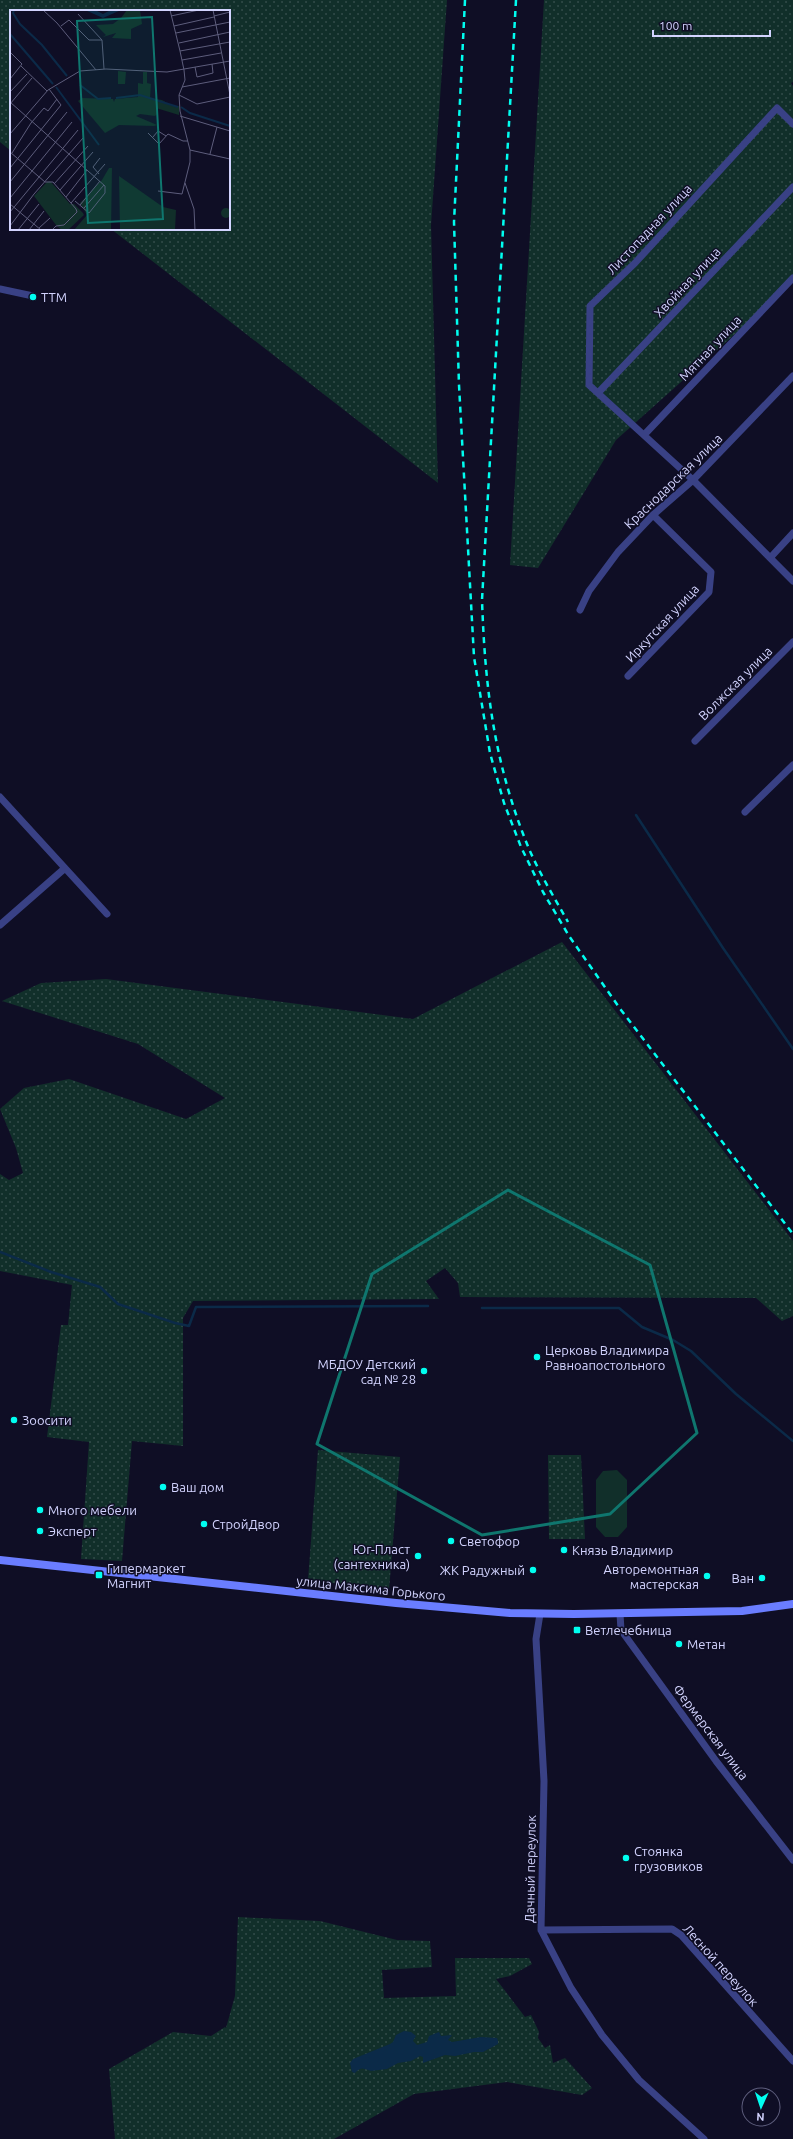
<svg xmlns="http://www.w3.org/2000/svg" width="793" height="2139" viewBox="0 0 793 2139" font-family="Ubuntu,sans-serif">
<style>
.grass{fill:url(#grass-dots)}
.garden{fill:#112f2a}
.water{fill:#0b2a48}
.lines{fill:none;stroke-linecap:round;stroke-linejoin:round}
.stream{stroke:#0b2a48;stroke-width:2.5}
.minor{stroke:#394185;stroke-width:7}
.secondary{stroke:#6a7dff;stroke-width:8}
.rail{stroke:#00fef0;stroke-width:2.5;stroke-dasharray:6 5;stroke-linecap:butt}
.marked{fill:none;stroke:#0f766e;stroke-width:3;stroke-linejoin:round}
.poi-dot{fill:#00fef0;stroke:#0f0e25;stroke-width:1.5}
.labels{text-anchor:middle;dominant-baseline:central;stroke-width:3;stroke-linejoin:round;paint-order:stroke}
.street-label{font-size:13px;fill:#d3d4ff;stroke:#0f0e25}
.poi-label{font-size:13px;fill:#d3d4ff;stroke:#0f0e25;text-anchor:start}
.inset-river{fill:none;stroke:#0b2a48;stroke-width:2}
.inset-road{fill:none;stroke:#5d5d7c;stroke-width:1}
.view{fill:#0f766e;fill-opacity:0.15;stroke:#0f766e;stroke-width:2}
.inset-edge{fill:none;stroke:#d3d4ff;stroke-width:2}
</style>
<defs>
<pattern id="grass-dots" width="8" height="8" patternUnits="userSpaceOnUse"><rect width="8" height="8" fill="#112f2a"/><path d="M2 2h.1M6 6h.1" fill="none" stroke="#334c4a" stroke-width="1.8" stroke-linecap="round"/></pattern>
</defs>
<rect width="100%" height="100%" fill="#0f0e25"/>
<!-- grass -->
<path class="grass" d="M 0,0 L 447,0 L 431,225 L 438,483 L 111,229 L 229,229 L 229,11 L 11,11 L 11,151 L 0,142 Z
M 544,0 L 793,0 L 793,82 L 791,83 L 793,86 L 793,282 L 616,440 L 538,568 L 510,565 Z
M 562,942 L 793,1241 L 793,1316 L 782,1321 L 756,1298 L 460,1297 L 458,1283 L 445,1268 L 426,1281 L 439,1299 L 193,1301 L 183,1318 L 183,1446 L 132,1441 L 122,1561 L 81,1559 L 89,1442 L 47,1437 L 61,1325 L 68,1325 L 72,1285 L 0,1271 L 0,1174 L 9,1180 L 23,1173 L 16,1148 L 0,1109 L 24,1088 L 69,1079 L 186,1119 L 225,1098 L 138,1044 L 2,1001 L 41,983 L 106,979 L 413,1019 Z
M 318,1450 L 400,1457 L 389,1590 L 308,1580 Z
M 548,1455 L 581,1455 L 585,1539 L 549,1539 Z
M 238,1917 L 320,1921 L 397,1940 L 430,1941 L 432,1967 L 382,1970 L 384,1998 L 456,1996 L 455,1958 L 529,1958 L 532,1964 L 510,1976 L 496,1979 L 525,2017 L 531,2015 L 539,2032 L 538,2038 L 545,2048 L 550,2045 L 553,2063 L 565,2058 L 592,2088 L 582,2095 L 507,2082 L 414,2094 L 334,2139 L 115,2139 L 109,2069 L 173,2032 L 211,2036 L 225,2027 L 226,2028 L 235,1996 Z"/>
<!-- garden -->
<path class="garden" d="M 617,1470 L 627,1480 L 627,1527 L 618,1537 L 605,1537 L 596,1527 L 596,1480 L 603,1471 Z"/>
<!-- water -->
<path class="water" d="M 404,2031 L 411,2032 L 416,2036 L 413,2041 L 417,2045 L 427,2042 L 429,2036 L 439,2032 L 441,2036 L 452,2035 L 448,2040 L 452,2042 L 481,2037 L 497,2038 L 498,2041 L 498,2044 L 483,2052 L 474,2052 L 455,2056 L 445,2055 L 423,2063 L 423,2057 L 420,2056 L 411,2061 L 398,2063 L 387,2069 L 371,2071 C 363,2069 362,2066 355,2073 L 352,2072 L 350,2063 L 353,2059 L 390,2044 L 393,2042 L 396,2035 Z"/>
<g class="lines">
<!-- stream -->
<path class="stream" d="M 636,815 L 723,948 L 793,1049
M 0,1252 L 51,1272 L 100,1287 L 118,1304 L 175,1323 L 189,1326 L 196,1307 L 428,1306
M 482,1308 L 619,1308 L 642,1327 L 673,1340 L 691,1351 L 736,1394 L 793,1441"/>
<!-- minor -->
<path class="minor" d="M 793,124 L 777,108 L 635,263 L 590,306 L 589,385 L 693,480 L 793,581
M 0,289 L 33,296
M 598,393 L 793,187
M 644,435 L 793,278
M 770,558 L 793,533
M 580,610 L 589,591 L 618,552 L 653,515 L 693,480 L 793,376
M 628,676 L 709,592 L 711,572 L 653,515
M 695,741 L 793,642
M 0,797 L 107,914
M 745,812 L 793,765
M 0,925 L 64,869
M 540,1614 L 536,1639 L 544,1781 L 541,1930 L 571,1988 L 602,2035 L 639,2080 L 704,2139
M 620,1614 L 621,1630 L 716,1761 L 793,1860
M 541,1930 L 672,1929 L 681,1935 L 793,2061"/>
<!-- secondary -->
<path class="secondary" d="M 0,1560 L 396,1603 L 510,1613 L 574,1614 L 742,1611 L 793,1604"/>
<!-- rail -->
<path class="rail" d="M 465,0 L 454,222 L 459,385 L 474,657 L 490,753 L 504,803 L 521,847 L 543,892 L 569,936 L 621,1010 L 793,1234
M 516,0 L 482,600 C 485,688 494,762 527,844 C 538,871 554,897 568,922"/>
</g>
<!-- marked area -->
<path class="marked" d="M 508,1190 L 650,1265 L 697,1433 L 610,1514 L 482,1535 L 317,1444 L 372,1274 Z"/>
<!-- markers -->
<g class="poi-dot">
<circle cx="33" cy="297" r="4"/>
<circle cx="537" cy="1357" r="4"/>
<circle cx="424" cy="1371" r="4"/>
<circle cx="14" cy="1420" r="4"/>
<circle cx="163" cy="1487" r="4"/>
<circle cx="40" cy="1510" r="4"/>
<circle cx="204" cy="1524" r="4"/>
<circle cx="40" cy="1531" r="4"/>
<circle cx="451" cy="1541" r="4"/>
<circle cx="564" cy="1550" r="4"/>
<circle cx="418" cy="1556" r="4"/>
<circle cx="533" cy="1570" r="4"/>
<rect x="95" y="1571" width="8" height="8" rx="2"/>
<circle cx="707" cy="1576" r="4"/>
<circle cx="762" cy="1578" r="4"/>
<rect x="573" y="1626" width="8" height="8" rx="2"/>
<circle cx="679" cy="1644" r="4"/>
<circle cx="626" cy="1858" r="4"/>
</g>
<g class="labels">
<!-- street labels -->
<g class="street-label">
<text transform="translate(649 229) rotate(-47)">Листопадная улица</text>
<text transform="translate(687 282) rotate(-47)">Хвойная улица</text>
<text transform="translate(710 348) rotate(-47)">Мятная улица</text>
<text transform="translate(673 481) rotate(-44)">Краснодарская улица</text>
<text transform="translate(662 623) rotate(-47)">Иркутская улица</text>
<text transform="translate(735 683) rotate(-45)">Волжская улица</text>
<text transform="translate(371 1588) rotate(6)">улица Максима Горького</text>
<text transform="translate(711 1732) rotate(53)">Фермерская улица</text>
<text transform="translate(530 1869) rotate(-89)">Дачный переулок</text>
<text transform="translate(721 1965) rotate(48)">Лесной переулок</text>
</g>
<!-- poi labels -->
<g class="poi-label">
<text x="41" y="297">ТТМ</text>
<text x="545" y="1350">Церковь Владимира<tspan x="545" dy="15">Равноапостольного</tspan></text>
<text x="416" y="1364" text-anchor="end">МБДОУ Детский<tspan x="416" dy="15">сад № 28</tspan></text>
<text x="22" y="1420">Зоосити</text>
<text x="171" y="1487">Ваш дом</text>
<text x="48" y="1510">Много мебели</text>
<text x="212" y="1524">СтройДвор</text>
<text x="48" y="1531">Эксперт</text>
<text x="459" y="1541">Светофор</text>
<text x="410" y="1549" text-anchor="end">Юг-Пласт<tspan x="410" dy="15">(сантехника)</tspan></text>
<text x="572" y="1550">Князь Владимир</text>
<text x="107" y="1568">Гипермаркет<tspan x="107" dy="15">Магнит</tspan></text>
<text x="699" y="1569" text-anchor="end">Авторемонтная<tspan x="699" dy="15">мастерская</tspan></text>
<text x="525" y="1570" text-anchor="end">ЖК Радужный</text>
<text x="754" y="1578" text-anchor="end">Ван</text>
<text x="585" y="1630">Ветлечебница</text>
<text x="687" y="1644">Метан</text>
<text x="634" y="1851">Стоянка<tspan x="634" dy="15">грузовиков</tspan></text>
</g>
</g>
<!-- overview -->
<g transform="translate(10 10)">
<rect width="220" height="220" fill="#0f0e25"/>
<path d="M 117,0 L 130,0 L 132,14 L 121,19 L 121,29 L 102,28 L 106,23 L 93,27 L 96,25 L 86,15 L 103,14 L 111,8 ZM 108,61 L 116,62 L 115,74 L 108,74 ZM 133,62 L 137,62 L 137,73 L 141,74 L 140,88 L 152,90 L 162,96 L 169,96 L 169,105 L 146,98 L 147,104 L 145,106 L 130,104 L 126,106 L 147,115 L 144,116 L 109,115 L 95,123 L 68,91 L 72,88 L 103,89 L 104,92 L 105,89 L 128,87 L 128,73 L 133,74 ZM 99,158 L 102,158 L 101,220 L 64,220 L 77,205 L 70,193 L 92,170 ZM 109,166 L 153,197 L 166,200 L 165,220 L 110,220 ZM211 203a5 5 0 1 1 10 0a5 5 0 1 1-10 0Z" fill="#112f2a"/>
<path d="M 40,171 L 60,194 L 64,194 L 73,203 L 74,205 L 58,220 L 52,220 L 46,215 L 24,186 L 37,172 Z" fill="#112f2a"/>
<path d="M 75,0 L 85,0 L 93,4 L 101,0 L 111,0 L 93,8 Z" fill="#0b2a48"/>
<path class="inset-river" d="M 4,0 L 3,3 L 10,14 L 32,35 L 57,66M 0,24 L 43,74M 70,75 L 88,89 L 101,88M 46,77 L 89,135M 106,88 L 130,85 L 168,97M 171,97 L 180,103 L 220,116"/>
<path class="inset-road" d="M 33,0 L 47,13 L 86,60M 160,0 L 170,41M 203,0 L 220,85M 68,4 L 92,30 L 94,59M 161,6 L 189,0M 204,6 L 220,2M 51,16 L 59,10 L 79,30 L 92,30M 164,16 L 204,7M 166,23 L 220,12M 169,33 L 220,22M 0,42 L 12,54 L 0,69M 172,50 L 211,43M 11,56 L 37,81M 185,57 L 187,67 L 203,63 L 202,54M 174,60 L 170,41 L 220,32M 172,77 L 220,68M 0,82 L 17,64M 169,85 L 187,94 L 220,87M 0,92 L 95,176 L 95,183 L 79,203 L 65,191M 0,94 L 22,68M 170,106 L 220,121M 138,123 L 149,134 L 158,124 L 173,131 L 178,131M 0,124 L 38,80 L 70,61 L 96,59 L 157,62 L 220,51M 143,127 L 148,121 L 156,126M 180,140 L 220,149M 0,142 L 35,172 L 43,172 L 66,199 L 67,202 L 54,215 L 46,216 L 42,220M 2,143 L 21,113 L 34,98 L 38,101 L 47,89M 200,144 L 207,117M 0,158 L 51,95 L 39,79M 89,164 L 83,157 L 90,148M 0,172 L 57,102M 175,173 L 184,199 L 185,220M 44,174 L 78,136M 50,180 L 83,142M 148,181 L 172,184 L 180,152 L 180,140 L 170,101 L 169,85 L 175,70 L 174,60M 56,187 L 77,160M 0,188 L 62,112M 61,193 L 95,154M 0,194 L 31,220M 70,195 L 90,171M 74,198 L 94,175M 0,202 L 68,120M 0,216 L 24,184 L 73,128M 29,218 L 40,208M 8,220 L 29,194M 19,220 L 34,201"/>
<path class="view" d="M 142,7 L 153,209 L 78,213 L 67,11 Z"/>
<rect width="220" height="220" class="inset-edge"/>
</g>
<!-- north arrow -->
<g transform="translate(761 2107) rotate(183)"><circle r="19" fill="#0f0e25" stroke="#5d5d7c"/>
<path d="M0-3L7 15L0 10L-7 15Z" fill="#00fef0"/>
<text y="-6" font-size="11" font-weight="bold" text-anchor="middle" fill="#d3d4ff">N</text>
</g>
<!-- scale -->
<path d="M653 30v6h117v-6" fill="none" stroke="#d3d4ff" stroke-width="2"/>
<text x="659" y="30" font-size="12" fill="#d3d4ff" stroke="#0f0e25" stroke-width="3" paint-order="stroke">100 m</text>
</svg>
